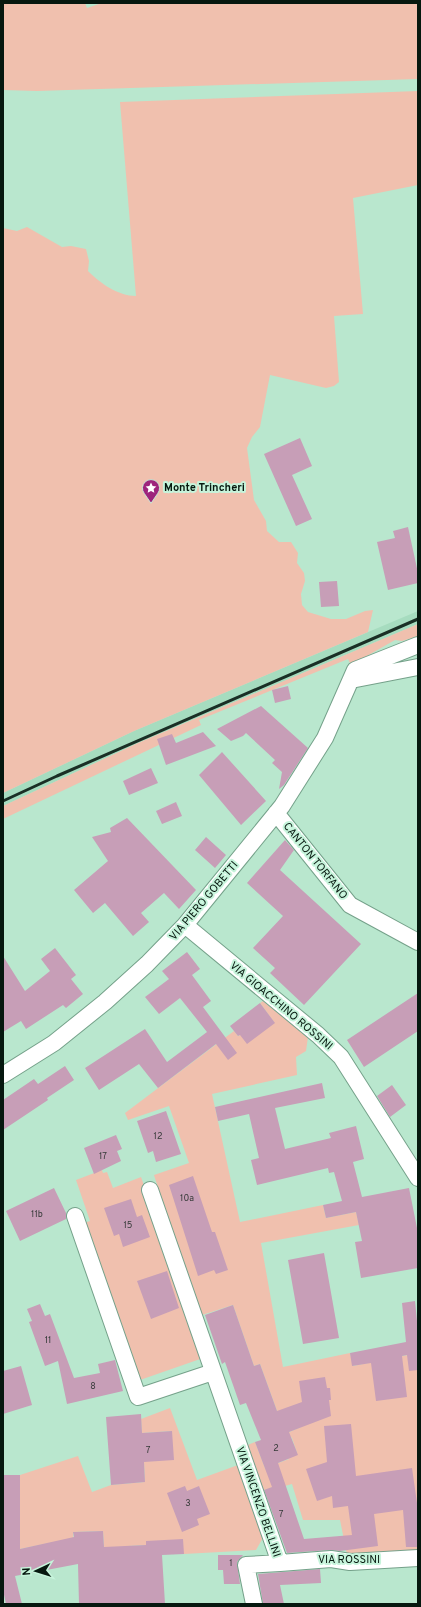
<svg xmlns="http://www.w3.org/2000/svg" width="421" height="1607" viewBox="0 0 421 1607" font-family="Overpass,sans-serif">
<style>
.built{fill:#a6dcbf}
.green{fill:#f0c0ae}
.building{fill:#c79eb7}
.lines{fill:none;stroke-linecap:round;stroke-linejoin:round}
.minor-casing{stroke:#75a18a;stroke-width:18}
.minor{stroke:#fff;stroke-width:16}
.rail{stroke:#1a2f25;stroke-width:3}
.labels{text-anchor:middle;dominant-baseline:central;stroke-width:4;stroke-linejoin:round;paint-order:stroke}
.number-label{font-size:9px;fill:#363a39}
.poi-label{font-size:11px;font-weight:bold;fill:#06180f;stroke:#c6f4db;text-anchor:start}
.street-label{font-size:11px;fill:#06180f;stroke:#c6f4db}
</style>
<rect width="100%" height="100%" fill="#b9e7ce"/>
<!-- built -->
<path class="built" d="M 418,611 L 418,624 L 138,743 L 3,806 L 3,793 L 134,731 Z"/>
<!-- green -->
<path class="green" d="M 3,3 L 85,3 L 87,8 L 102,3 L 418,3 L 418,79 L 37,91 L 3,90 Z
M 418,91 L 418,185 L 353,198 L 363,314 L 334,316 L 339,382 L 334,386 L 326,388 L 270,375 L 260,427 L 252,437 L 247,448 L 254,500 L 266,521 L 267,531 L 279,542 L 291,542 L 298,553 L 297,563 L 304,573 L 305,581 L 301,594 L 302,605 L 308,612 L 331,619 L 346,619 L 365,611 L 373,610 L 368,632 L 134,731 L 3,793 L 3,228 L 17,231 L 27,227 L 62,247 L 71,246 L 86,249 L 89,261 L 88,271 C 100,283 118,296 136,296 L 120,102 Z
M 418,624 L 418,636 L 402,641 L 395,640 L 351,665 L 348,659 L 199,720 L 201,725 L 3,819 L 3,806 L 138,743 Z
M 263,1001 L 308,1037 L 306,1051 L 296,1057 L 297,1075 L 212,1094 L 240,1222 L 323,1205 L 326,1218 L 356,1212 L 359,1225 L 261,1243 L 283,1367 L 350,1353 L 353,1366 L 418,1353 L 418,1554 L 348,1560 L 340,1520 L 303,1520 L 292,1484 L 285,1486 L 284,1483 L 262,1491 L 245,1446 L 255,1442 L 265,1468 L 289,1459 L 288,1457 L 297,1453 L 292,1438 L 287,1433 L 301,1427 L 277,1411 L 260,1364 L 254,1366 L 233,1305 L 199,1316 L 154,1175 L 189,1163 L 169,1106 L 128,1120 L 125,1113 L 234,1031 L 238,1036 L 274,1022 L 260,1003 Z
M 102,1170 L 103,1173 L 107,1172 L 113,1188 L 141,1177 L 206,1357 L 140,1380 L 84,1223 L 90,1221 L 76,1180 Z
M 170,1408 L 197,1480 L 238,1465 L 264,1536 L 256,1550 L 184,1554 L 146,1545 L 128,1546 L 105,1559 L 103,1531 L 73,1532 L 75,1564 L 54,1542 L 20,1549 L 20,1475 L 78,1456 L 92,1492 L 111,1485 L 145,1482 L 144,1462 L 172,1431 L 142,1433 L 141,1419 Z"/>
<!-- building -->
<path class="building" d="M 300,438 L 312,466 L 292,475 L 312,519 L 296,526 L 264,454 Z
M 408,527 L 418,573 L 418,583 L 388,590 L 377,542 L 395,538 L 393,531 Z
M 337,581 L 339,606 L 321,607 L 319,582 Z
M 288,686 L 291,699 L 275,703 L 272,690 Z
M 261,706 L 308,748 L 284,785 L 279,789 L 282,772 L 272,763 L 275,760 L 246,733 L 243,736 L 231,741 L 217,729 Z
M 203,732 L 216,746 L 166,765 L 157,739 L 172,734 L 176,743 Z
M 222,752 L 266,801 L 241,825 L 199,775 Z
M 151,768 L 158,783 L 129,795 L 123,781 Z
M 176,802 L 182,816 L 162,824 L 156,811 Z
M 127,818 L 196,890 L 179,909 L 164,893 L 141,913 L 149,922 L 133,936 L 105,903 L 93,913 L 74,890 L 108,861 L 92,837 L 111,832 L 110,828 Z
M 206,837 L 226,855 L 215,868 L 195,850 Z
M 285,840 L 294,850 L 280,870 L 361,944 L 304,1005 L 270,973 L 275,968 L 253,948 L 283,916 L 247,883 Z
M 55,948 L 76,975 L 71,979 L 83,994 L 66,1008 L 63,1005 L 26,1029 L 21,1021 L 3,1032 L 3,956 L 25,991 L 50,971 L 41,959 Z
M 187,952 L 200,969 L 192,975 L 211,1001 L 203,1007 L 237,1053 L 228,1060 L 216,1044 L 158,1088 L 139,1064 L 99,1090 L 85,1068 L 145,1029 L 167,1062 L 207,1032 L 180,998 L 159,1014 L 145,997 L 169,979 L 162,971 Z
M 418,993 L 418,1031 L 364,1067 L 347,1040 Z
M 260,1003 L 275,1023 L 247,1044 L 240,1035 L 238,1036 L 230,1026 Z
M 65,1066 L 74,1080 L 47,1098 L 48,1100 L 3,1130 L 3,1100 L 34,1079 L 38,1084 Z
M 322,1083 L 325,1098 L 275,1108 L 285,1149 L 331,1138 L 329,1133 L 356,1126 L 364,1159 L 353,1162 L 362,1197 L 409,1188 L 418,1233 L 418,1268 L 361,1278 L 355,1242 L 362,1241 L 356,1212 L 326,1218 L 323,1205 L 342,1201 L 334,1172 L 329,1173 L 328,1168 L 257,1185 L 251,1160 L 259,1158 L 249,1114 L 218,1121 L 215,1107 Z
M 392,1085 L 406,1105 L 390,1117 L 377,1096 Z
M 166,1111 L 181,1154 L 156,1162 L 153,1151 L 148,1153 L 137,1121 Z
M 116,1135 L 122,1149 L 117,1151 L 121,1161 L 94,1174 L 84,1148 Z
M 193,1176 L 212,1232 L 215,1232 L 228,1270 L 216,1274 L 214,1270 L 198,1276 L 169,1185 Z
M 54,1188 L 66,1213 L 66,1219 L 20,1241 L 6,1211 Z
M 131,1199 L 137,1217 L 142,1215 L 150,1237 L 123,1247 L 119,1234 L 114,1236 L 104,1208 Z
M 324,1253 L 339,1338 L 303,1344 L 288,1260 Z
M 167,1271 L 179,1308 L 151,1319 L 137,1281 Z
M 415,1301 L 418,1331 L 418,1370 L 409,1371 L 407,1355 L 402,1356 L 407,1397 L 376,1401 L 371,1363 L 352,1366 L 350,1353 L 406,1342 L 402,1303 Z
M 40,1304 L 45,1316 L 50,1314 L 74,1378 L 100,1373 L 98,1364 L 115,1360 L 123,1391 L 67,1404 L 58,1361 L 45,1366 L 29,1322 L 32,1321 L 27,1309 Z
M 233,1305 L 254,1366 L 260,1364 L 277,1411 L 302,1402 L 299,1381 L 325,1377 L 327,1388 L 330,1388 L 331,1400 L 329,1400 L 331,1416 L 289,1432 L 298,1455 L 278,1463 L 304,1539 L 352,1535 L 348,1506 L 333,1508 L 332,1496 L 317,1501 L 306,1469 L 327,1462 L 324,1426 L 351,1424 L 356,1476 L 412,1468 L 418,1510 L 418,1547 L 406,1547 L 403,1510 L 374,1514 L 378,1546 L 340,1551 L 330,1550 L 287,1553 L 264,1490 L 272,1487 L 255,1442 L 261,1440 L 246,1403 L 240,1405 L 225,1362 L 222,1364 L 205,1315 Z
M 21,1366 L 32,1405 L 3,1414 L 3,1371 Z
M 141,1414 L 142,1433 L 172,1431 L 174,1460 L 144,1462 L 145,1482 L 111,1485 L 106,1417 Z
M 3,1475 L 20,1475 L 20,1549 L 74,1537 L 73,1532 L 103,1531 L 104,1547 L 146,1545 L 146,1541 L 183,1539 L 184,1554 L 162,1555 L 165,1604 L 79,1604 L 78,1564 L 15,1576 L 22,1604 L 6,1604 L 3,1590 Z
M 185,1486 L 187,1491 L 199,1486 L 210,1514 L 197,1519 L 199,1525 L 182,1532 L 167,1493 Z
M 218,1555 L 243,1555 L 237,1562 L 240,1584 L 224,1584 L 223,1570 L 218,1570 Z
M 320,1569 L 321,1583 L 280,1585 L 284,1604 L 263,1604 L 258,1574 Z"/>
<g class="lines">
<!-- minor casing -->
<g class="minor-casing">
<path id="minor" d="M 351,680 L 418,667
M 276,813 L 350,905 L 418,942
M 185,925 L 318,1035 L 341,1057 L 418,1178
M 3,1075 L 54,1043 L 105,1002 L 147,964 L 185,925 L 282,806 L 325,738 L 355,670 L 418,645
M 150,1190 L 280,1563 L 246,1565 L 254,1604
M 75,1216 L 138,1397 L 213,1372
M 280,1563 L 331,1559 L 350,1562 L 418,1558"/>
</g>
<!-- minor -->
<use href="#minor" class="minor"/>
<!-- rail -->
<path class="rail" d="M 3,801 L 57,776 L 418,619"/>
</g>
<!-- icons -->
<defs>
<g id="sight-pin" transform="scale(0.9)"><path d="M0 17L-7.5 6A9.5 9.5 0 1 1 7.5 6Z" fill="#9d247c" stroke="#c6f4db"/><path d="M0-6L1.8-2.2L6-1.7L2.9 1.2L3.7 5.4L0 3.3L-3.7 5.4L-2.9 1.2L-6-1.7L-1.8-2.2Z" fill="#fff"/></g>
</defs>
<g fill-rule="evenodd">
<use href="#sight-pin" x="151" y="488"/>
</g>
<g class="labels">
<!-- number labels -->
<g class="number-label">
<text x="158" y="1136">12</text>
<text x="103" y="1156">17</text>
<text x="187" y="1198">10a</text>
<text x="37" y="1214">11b</text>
<text x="128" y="1225">15</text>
<text x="48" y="1340">11</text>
<text x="93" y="1386">8</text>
<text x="276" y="1448">2</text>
<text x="148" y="1450">7</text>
<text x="188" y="1503">3</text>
<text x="281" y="1514">7</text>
<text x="231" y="1563">1</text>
</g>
<!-- poi labels -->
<g class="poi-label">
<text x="164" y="488">Monte Trincheri</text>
</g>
<!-- street labels -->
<g class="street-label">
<text transform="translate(315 861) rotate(51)">CANTON TORFANO</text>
<text transform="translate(204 901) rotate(-50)">VIA PIERO GOBETTI</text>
<text transform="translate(281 1006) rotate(40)">VIA GIOACCHINO ROSSINI</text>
<text transform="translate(258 1502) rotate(71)">VIA VINCENZO BELLINI</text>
<text x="349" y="1560">VIA ROSSINI</text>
</g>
</g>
<!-- border -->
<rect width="421" height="1607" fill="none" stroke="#06180f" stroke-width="8"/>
<!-- north arrow -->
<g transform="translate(36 1571) rotate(266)" stroke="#c6f4db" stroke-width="3" paint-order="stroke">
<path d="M0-3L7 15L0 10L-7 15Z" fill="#06180f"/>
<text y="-6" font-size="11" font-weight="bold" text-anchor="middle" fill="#06180f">N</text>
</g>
</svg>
